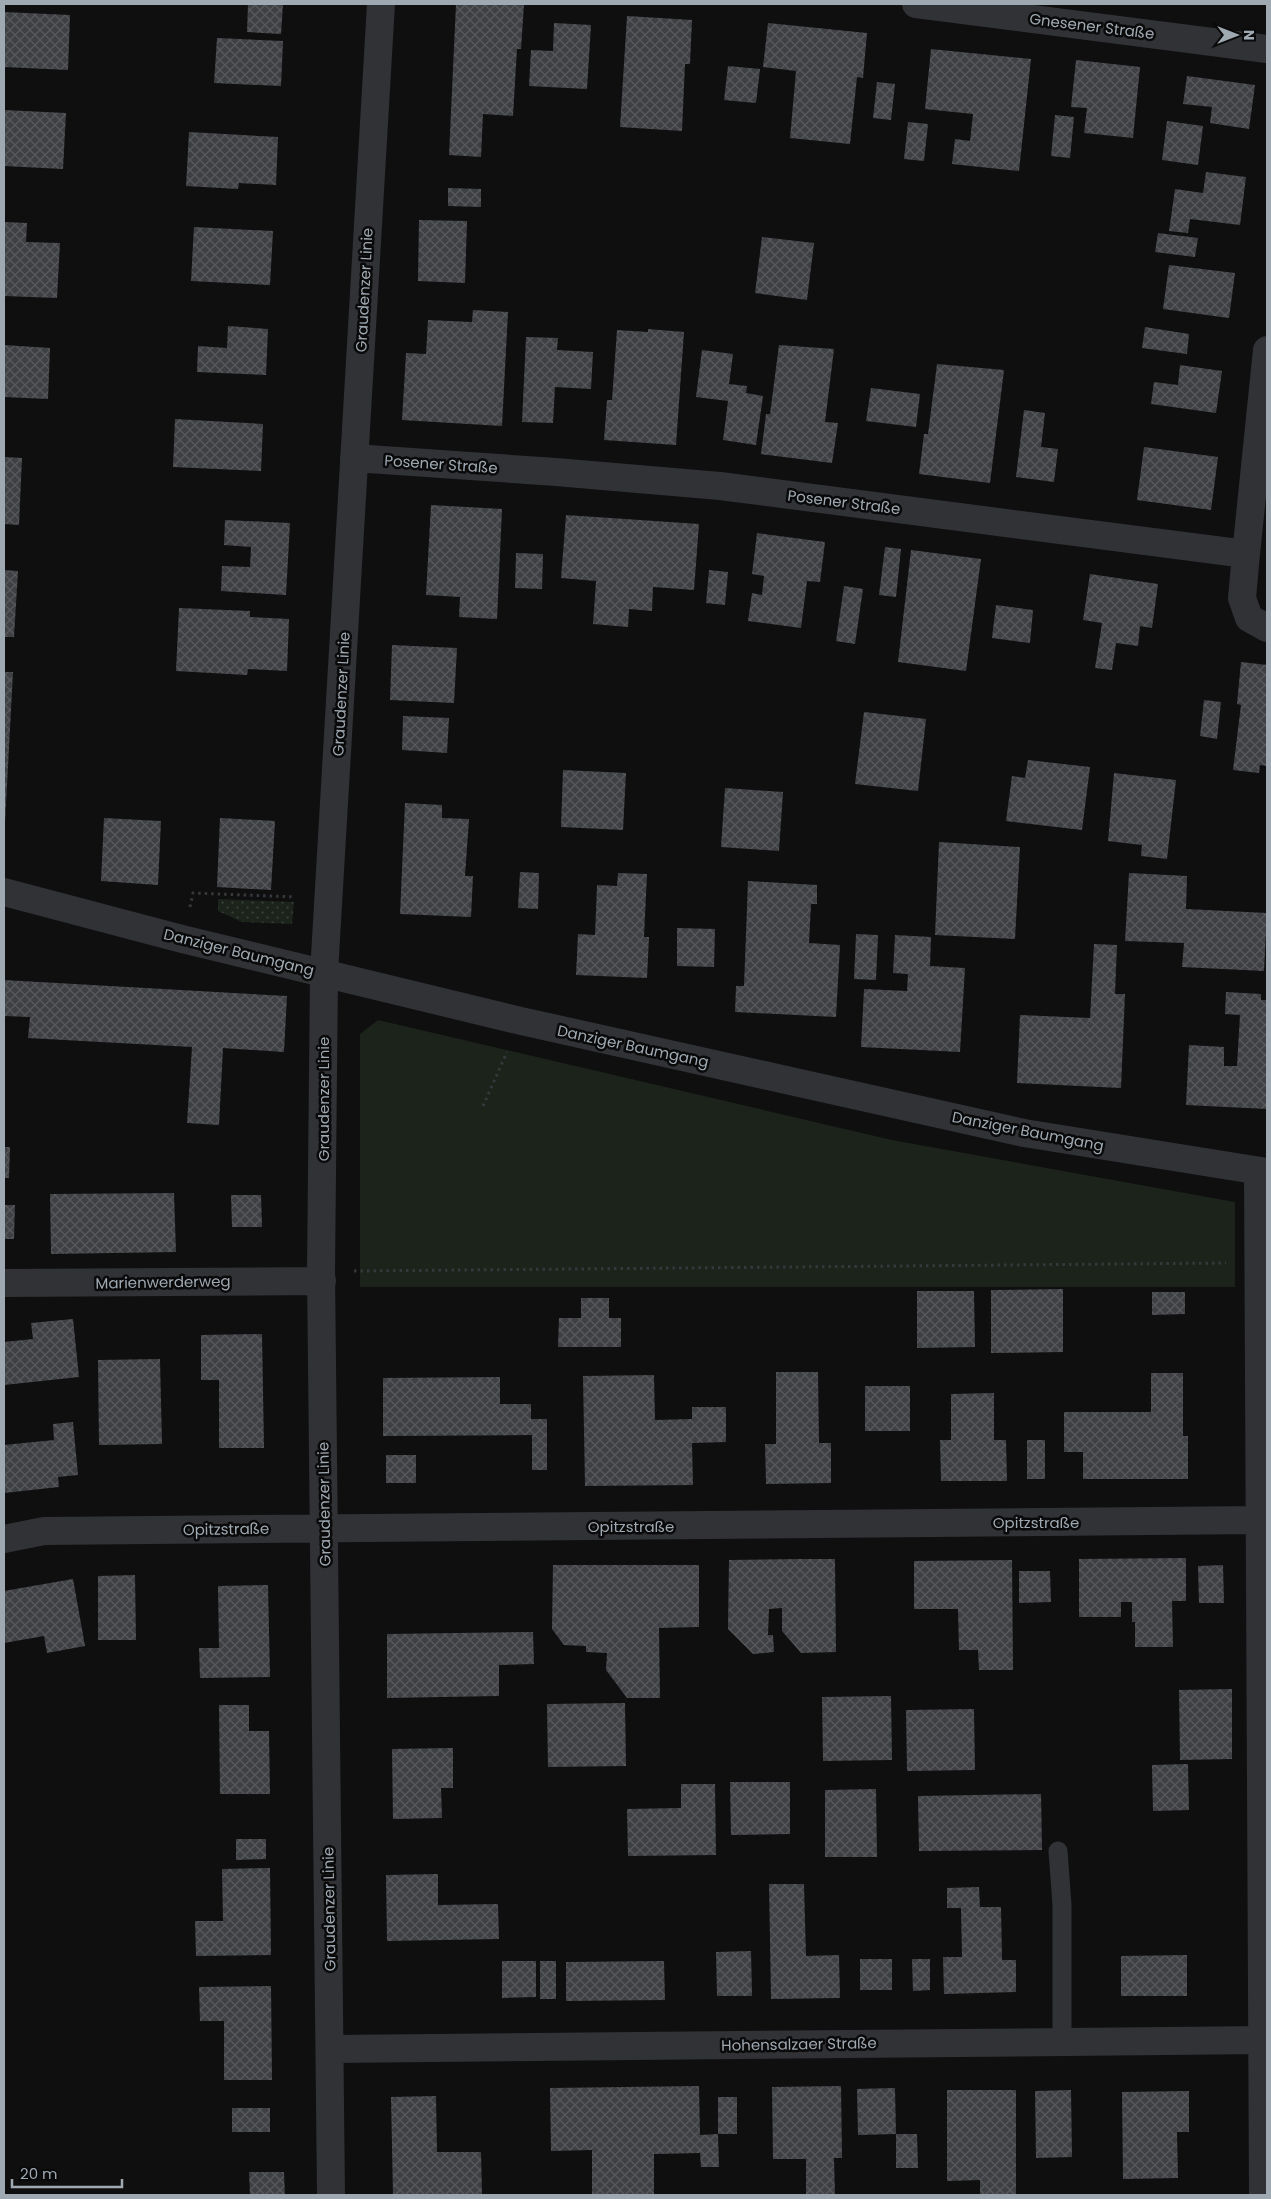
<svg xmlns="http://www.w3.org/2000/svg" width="1271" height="2199" viewBox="0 0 1271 2199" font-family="Poppins,sans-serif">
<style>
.grass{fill:url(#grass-dots)}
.park{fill:#1b231b}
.building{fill:url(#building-cross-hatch)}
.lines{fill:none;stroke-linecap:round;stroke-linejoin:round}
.path{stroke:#36393c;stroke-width:3;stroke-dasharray:2.5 4;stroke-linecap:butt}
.service{stroke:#303235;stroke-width:19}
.minor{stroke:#303235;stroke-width:28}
.labels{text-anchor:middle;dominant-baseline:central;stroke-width:5;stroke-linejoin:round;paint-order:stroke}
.street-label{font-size:15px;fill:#9fa9b2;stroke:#0a0a0b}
</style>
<defs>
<pattern id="grass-dots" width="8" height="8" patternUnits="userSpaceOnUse" patternTransform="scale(1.25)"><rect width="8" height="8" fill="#1b231b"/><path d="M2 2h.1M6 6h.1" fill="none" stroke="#39403a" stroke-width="1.8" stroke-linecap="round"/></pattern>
<pattern id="building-cross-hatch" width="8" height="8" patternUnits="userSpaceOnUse" patternTransform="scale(1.25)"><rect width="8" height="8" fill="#3e4043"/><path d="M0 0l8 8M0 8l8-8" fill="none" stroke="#57595c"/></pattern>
</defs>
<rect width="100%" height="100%" fill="#0f0f10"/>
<!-- grass -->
<path class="grass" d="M 218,899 L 294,902 L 292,924 L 242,922 L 218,911 Z"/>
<!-- park -->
<path class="park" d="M 378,1020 L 892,1140 L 1235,1202 L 1235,1287 L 360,1287 L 360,1034 Z"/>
<!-- building -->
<path class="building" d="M 248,4 L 283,4 L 281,34 L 247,32 Z
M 456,4 L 524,4 L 521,49 L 517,49 L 513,116 L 483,114 L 481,157 L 449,155 Z
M 4,12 L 70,15 L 68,70 L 4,67 Z
M 627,16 L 692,20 L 690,64 L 685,64 L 682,131 L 620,127 Z
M 554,23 L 591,25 L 587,89 L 529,86 L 531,50 L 553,51 Z
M 768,23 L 867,33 L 863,78 L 857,77 L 850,144 L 790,138 L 796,71 L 763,67 Z
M 217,38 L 283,41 L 281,86 L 214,83 Z
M 931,49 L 1031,59 L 1019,171 L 952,164 L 955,139 L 970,141 L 973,114 L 925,109 Z
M 1076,60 L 1140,67 L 1133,138 L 1084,133 L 1087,108 L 1071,107 Z
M 728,66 L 760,69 L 756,103 L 724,100 Z
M 1187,76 L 1255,85 L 1249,129 L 1210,123 L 1212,107 L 1183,104 Z
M 877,82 L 895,84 L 891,120 L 873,118 Z
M 4,110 L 66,113 L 63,169 L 4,166 Z
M 1055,115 L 1074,117 L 1070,158 L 1051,156 Z
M 1167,121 L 1203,126 L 1198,165 L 1162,160 Z
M 908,122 L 928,124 L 924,161 L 904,159 Z
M 189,132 L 278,137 L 276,185 L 239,183 L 238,189 L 186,186 Z
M 1206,172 L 1246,177 L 1240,225 L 1190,219 L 1188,233 L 1169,231 L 1175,189 L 1203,193 Z
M 448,188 L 481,189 L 481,207 L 448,206 Z
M 419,220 L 467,221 L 465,283 L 418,281 Z
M 4,222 L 27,223 L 26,242 L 60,243 L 57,298 L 4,296 Z
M 194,227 L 273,231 L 270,285 L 191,281 Z
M 1158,233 L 1198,238 L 1195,257 L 1155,252 Z
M 762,237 L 814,243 L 807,300 L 755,293 Z
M 1169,265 L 1235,273 L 1229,318 L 1163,309 Z
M 473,310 L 508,312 L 502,426 L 402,420 L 406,353 L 426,354 L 428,320 L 472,322 Z
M 228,326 L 268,329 L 266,375 L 197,372 L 198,346 L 227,348 Z
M 1145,327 L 1189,334 L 1187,354 L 1142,348 Z
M 648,329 L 684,332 L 676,445 L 604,440 L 607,400 L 612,400 L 617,330 L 648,332 Z
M 526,337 L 558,338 L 557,350 L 593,352 L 591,389 L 555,387 L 553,423 L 522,422 Z
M 4,345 L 50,348 L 48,399 L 4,397 Z
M 779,345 L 834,349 L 825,422 L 838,423 L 832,463 L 761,454 L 766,414 L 770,414 Z
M 702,350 L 733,354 L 729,384 L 747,386 L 746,393 L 763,396 L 756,445 L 723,440 L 728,401 L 696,397 Z
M 937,364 L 1004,370 L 990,483 L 919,474 L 924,434 L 928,434 Z
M 1180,365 L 1222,371 L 1216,413 L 1151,404 L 1154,382 L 1178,385 Z
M 871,388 L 920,394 L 916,427 L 866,421 Z
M 1024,410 L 1045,413 L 1041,447 L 1058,449 L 1054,482 L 1016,477 Z
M 175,419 L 263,424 L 261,471 L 173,467 Z
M 1144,447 L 1218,457 L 1211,510 L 1137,500 Z
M 4,457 L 22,458 L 19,525 L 4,524 Z
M 431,505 L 502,509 L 497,619 L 459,617 L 460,597 L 426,595 Z
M 566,515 L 699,524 L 694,590 L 653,587 L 652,611 L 629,609 L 628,627 L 593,624 L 596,581 L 561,578 Z
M 225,520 L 290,523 L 286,595 L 221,591 L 222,566 L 250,567 L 251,547 L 224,545 Z
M 757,533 L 825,542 L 820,582 L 807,581 L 801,628 L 748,621 L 752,593 L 762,595 L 764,576 L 752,574 Z
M 885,547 L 901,549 L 896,597 L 879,595 Z
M 911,550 L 981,559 L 966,671 L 898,662 Z
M 516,553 L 543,554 L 542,589 L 515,588 Z
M 4,570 L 18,571 L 14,637 L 4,637 Z
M 709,570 L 728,572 L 725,605 L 706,603 Z
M 1090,574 L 1158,584 L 1152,628 L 1140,626 L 1138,646 L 1116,643 L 1112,670 L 1095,668 L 1102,623 L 1083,620 Z
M 844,586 L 863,589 L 855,644 L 836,641 Z
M 996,605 L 1033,610 L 1030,643 L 992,638 Z
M 179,608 L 250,611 L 250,617 L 289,619 L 287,671 L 248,669 L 247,675 L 176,671 Z
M 392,645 L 457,648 L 454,703 L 390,700 Z
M 1241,662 L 1267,665 L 1267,766 L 1260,765 L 1259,773 L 1233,770 L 1241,705 L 1237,704 Z
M 4,672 L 13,672 L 5,823 L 4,823 Z
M 1204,700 L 1221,702 L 1217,739 L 1200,736 Z
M 864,712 L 926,719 L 918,791 L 855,784 Z
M 403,716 L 449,718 L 447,753 L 402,750 Z
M 1028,760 L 1090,767 L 1082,830 L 1006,821 L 1012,776 L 1025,778 Z
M 563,770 L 626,773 L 623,830 L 561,827 Z
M 1114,773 L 1176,780 L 1167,859 L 1141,856 L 1142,845 L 1108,841 Z
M 725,788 L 783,792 L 779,851 L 721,847 Z
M 405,803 L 442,805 L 442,818 L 469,819 L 465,876 L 473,876 L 471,917 L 400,914 Z
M 104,818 L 161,821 L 158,885 L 101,881 Z
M 220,818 L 275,821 L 271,890 L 217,887 Z
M 939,842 L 1020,847 L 1015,939 L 935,935 Z
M 520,872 L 539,873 L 538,909 L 518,908 Z
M 618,873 L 647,874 L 644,937 L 649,937 L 647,978 L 576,975 L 578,934 L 595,935 L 597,885 L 617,886 Z
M 1129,873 L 1187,876 L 1186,909 L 1267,913 L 1264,971 L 1182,967 L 1184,943 L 1125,941 Z
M 748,881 L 817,885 L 817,904 L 811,904 L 809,943 L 840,945 L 836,1017 L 735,1012 L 736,986 L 744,986 Z
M 677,928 L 715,929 L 714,967 L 677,966 Z
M 856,934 L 878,935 L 876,980 L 854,979 Z
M 895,935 L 931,937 L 930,966 L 965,968 L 960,1052 L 861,1047 L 864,989 L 907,991 L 908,974 L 893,973 Z
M 1094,944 L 1117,945 L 1115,994 L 1125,994 L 1121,1088 L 1017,1083 L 1020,1015 L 1090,1018 Z
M 4,980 L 287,996 L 284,1052 L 223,1048 L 219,1125 L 187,1123 L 192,1047 L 28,1038 L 30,1017 L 4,1016 Z
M 1226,992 L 1261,994 L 1261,1000 L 1267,1000 L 1267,1109 L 1186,1105 L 1189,1045 L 1224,1047 L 1224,1066 L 1237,1066 L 1240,1015 L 1225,1014 Z
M 4,1147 L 10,1147 L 9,1178 L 4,1178 Z
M 174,1193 L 176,1252 L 51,1254 L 50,1194 Z
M 231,1195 L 261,1195 L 262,1227 L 232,1227 Z
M 4,1205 L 15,1205 L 14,1239 L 4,1239 Z
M 1063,1289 L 1063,1352 L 991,1353 L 991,1290 Z
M 917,1291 L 974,1291 L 975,1347 L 917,1348 Z
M 1152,1292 L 1185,1292 L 1185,1314 L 1152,1315 Z
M 581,1298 L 609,1298 L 609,1318 L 621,1318 L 621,1347 L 558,1347 L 559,1318 L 581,1318 Z
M 73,1319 L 79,1377 L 4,1385 L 4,1342 L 33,1339 L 31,1323 Z
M 262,1334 L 264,1448 L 219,1448 L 219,1380 L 201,1380 L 201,1335 Z
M 160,1359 L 162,1444 L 99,1445 L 98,1360 Z
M 776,1372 L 818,1372 L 819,1443 L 831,1443 L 831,1483 L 766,1484 L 765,1444 L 776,1444 Z
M 1151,1373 L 1183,1373 L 1183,1436 L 1188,1436 L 1188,1479 L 1083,1479 L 1083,1452 L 1064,1452 L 1064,1412 L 1151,1412 Z
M 654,1375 L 655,1420 L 692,1419 L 692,1407 L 726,1407 L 726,1442 L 692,1443 L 693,1485 L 585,1486 L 583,1376 Z
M 500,1377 L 500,1404 L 531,1404 L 531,1419 L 547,1419 L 547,1470 L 532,1470 L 532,1435 L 383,1436 L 383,1378 Z
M 865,1386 L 910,1386 L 910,1431 L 865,1431 Z
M 994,1393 L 994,1440 L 1006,1440 L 1007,1481 L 941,1481 L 940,1440 L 951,1440 L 951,1394 Z
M 73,1422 L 78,1475 L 58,1477 L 59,1487 L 4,1493 L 4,1445 L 54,1440 L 53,1424 Z
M 1027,1440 L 1045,1440 L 1045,1479 L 1027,1479 Z
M 386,1455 L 416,1455 L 416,1483 L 386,1483 Z
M 1186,1558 L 1186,1601 L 1172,1601 L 1173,1647 L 1135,1647 L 1135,1622 L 1132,1622 L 1132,1602 L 1121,1602 L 1121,1617 L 1079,1617 L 1079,1559 Z
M 800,1559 L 835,1559 L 836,1652 L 801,1653 L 782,1631 L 782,1608 L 769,1609 L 768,1635 L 773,1635 L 774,1652 L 753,1654 L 728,1629 L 729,1560 Z
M 1012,1560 L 1013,1670 L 979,1670 L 978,1650 L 959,1650 L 958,1609 L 914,1609 L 914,1561 Z
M 553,1565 L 699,1565 L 699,1627 L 659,1628 L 660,1698 L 627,1698 L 606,1670 L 607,1653 L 586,1652 L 586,1646 L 564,1645 L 552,1629 Z
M 1223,1565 L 1224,1603 L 1199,1603 L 1198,1566 Z
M 1019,1571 L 1050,1571 L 1051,1602 L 1019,1603 Z
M 135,1575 L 136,1640 L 98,1640 L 98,1576 Z
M 73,1579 L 85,1646 L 47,1653 L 44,1636 L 4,1643 L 4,1591 Z
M 268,1585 L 270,1677 L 200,1678 L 199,1648 L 219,1648 L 218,1586 Z
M 533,1632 L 534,1664 L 499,1665 L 499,1696 L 387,1698 L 387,1634 Z
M 1232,1689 L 1232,1759 L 1180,1760 L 1179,1690 Z
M 891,1696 L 892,1760 L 823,1761 L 822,1697 Z
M 625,1703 L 626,1766 L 548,1767 L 547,1704 Z
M 219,1705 L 249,1705 L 249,1731 L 269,1731 L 270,1794 L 220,1794 Z
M 974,1709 L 975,1770 L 907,1771 L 906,1710 Z
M 453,1748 L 453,1788 L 441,1788 L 442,1818 L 393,1819 L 392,1749 Z
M 1188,1764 L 1189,1810 L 1153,1811 L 1152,1765 Z
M 730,1782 L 790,1782 L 790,1834 L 731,1835 Z
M 681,1784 L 715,1784 L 716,1855 L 628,1856 L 627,1809 L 681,1808 Z
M 876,1789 L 877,1857 L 825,1857 L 825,1790 Z
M 1041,1794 L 1042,1850 L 919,1851 L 918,1796 Z
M 236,1839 L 266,1839 L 266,1859 L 236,1860 Z
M 270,1868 L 271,1955 L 196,1956 L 195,1921 L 223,1921 L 222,1869 Z
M 438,1874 L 438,1905 L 498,1904 L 499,1939 L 387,1941 L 386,1875 Z
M 769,1884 L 804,1884 L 806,1956 L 839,1955 L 840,1998 L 771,1999 Z
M 979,1887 L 980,1907 L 1001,1907 L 1002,1960 L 1016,1960 L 1016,1992 L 944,1994 L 943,1957 L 962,1957 L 961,1908 L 947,1908 L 947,1888 Z
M 751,1951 L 752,1996 L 717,1996 L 716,1952 Z
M 1187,1955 L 1187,1996 L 1121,1996 L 1121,1956 Z
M 860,1959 L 892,1959 L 892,1990 L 860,1990 Z
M 912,1959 L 930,1959 L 930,1990 L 913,1991 Z
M 502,1961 L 536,1961 L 536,1997 L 502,1998 Z
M 540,1961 L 556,1961 L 556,1999 L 540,1999 Z
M 664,1961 L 665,2000 L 566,2001 L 566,1962 Z
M 271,1986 L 272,2080 L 224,2080 L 224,2021 L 200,2021 L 199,1987 Z
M 699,2086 L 700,2135 L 718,2134 L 718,2097 L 737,2097 L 737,2134 L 718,2134 L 719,2167 L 701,2167 L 700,2153 L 654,2154 L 654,2195 L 592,2195 L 592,2150 L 551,2151 L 550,2088 Z
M 841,2086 L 842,2158 L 834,2158 L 835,2195 L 806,2195 L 806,2159 L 773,2159 L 772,2087 Z
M 895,2088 L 896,2134 L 917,2134 L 918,2168 L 896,2168 L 896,2134 L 858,2135 L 857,2089 Z
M 947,2090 L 1016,2090 L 1016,2195 L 980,2195 L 980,2180 L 947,2181 Z
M 1071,2090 L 1072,2157 L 1036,2158 L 1035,2091 Z
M 1189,2091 L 1189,2132 L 1177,2132 L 1178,2178 L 1123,2179 L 1122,2092 Z
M 436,2096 L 437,2152 L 481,2152 L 482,2195 L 393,2195 L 391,2097 Z
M 232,2108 L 270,2108 L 270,2132 L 232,2132 Z
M 249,2172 L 284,2172 L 285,2195 L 250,2195 Z"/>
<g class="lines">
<!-- path -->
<path class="path" d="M 190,907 L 193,893 L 295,897
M 483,1106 L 507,1052
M 354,1271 L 1226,1263"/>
<!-- service -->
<path class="service" d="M 1058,1851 L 1062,1905 L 1062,2042"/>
<!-- minor -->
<path class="minor" d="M 916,4 L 1267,49
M 354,458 L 556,472 L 720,486 L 1246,554 L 1242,598 L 1249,618 L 1267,628
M 1246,554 L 1267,350
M 4,892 L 182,939 L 521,1021 L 1024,1133 L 1267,1172
M 1258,1171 L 1263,2195
M 4,1283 L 322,1281
M 4,1539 L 44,1531 L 1259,1520
M 331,2049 L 1267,2040
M 331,2195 L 321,1272 L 324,973 L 381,4"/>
</g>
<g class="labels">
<!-- street labels -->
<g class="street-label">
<text transform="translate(1092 26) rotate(7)">Gnesener Straße</text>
<text transform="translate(364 290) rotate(-87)">Graudenzer Linie</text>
<text transform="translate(441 464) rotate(4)">Posener Straße</text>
<text transform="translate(844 502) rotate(7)">Posener Straße</text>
<text transform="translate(341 694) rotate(-87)">Graudenzer Linie</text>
<text transform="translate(239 952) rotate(14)">Danziger Baumgang</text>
<text transform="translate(633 1046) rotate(12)">Danziger Baumgang</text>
<text transform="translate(323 1099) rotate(-90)">Graudenzer Linie</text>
<text transform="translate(1028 1131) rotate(11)">Danziger Baumgang</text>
<text transform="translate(163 1282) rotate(-1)">Marienwerderweg</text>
<text transform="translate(324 1504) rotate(-91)">Graudenzer Linie</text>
<text x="1036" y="1522">Opitzstraße</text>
<text x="631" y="1526">Opitzstraße</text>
<text transform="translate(226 1529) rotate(-1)">Opitzstraße</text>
<text transform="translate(329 1909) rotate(-91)">Graudenzer Linie</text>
<text transform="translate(799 2044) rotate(-1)">Hohensalzaer Straße</text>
</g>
</g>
<!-- border -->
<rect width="1271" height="2199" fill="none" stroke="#9fa9b2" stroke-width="10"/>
<!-- north arrow -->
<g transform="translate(1236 35) rotate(90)" stroke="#0a0a0b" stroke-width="4" paint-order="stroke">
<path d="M0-4L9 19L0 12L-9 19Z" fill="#9fa9b2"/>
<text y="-8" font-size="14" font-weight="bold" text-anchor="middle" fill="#9fa9b2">N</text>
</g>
<!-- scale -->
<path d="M12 2179v8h110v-8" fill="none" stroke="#9fa9b2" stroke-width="2.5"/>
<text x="20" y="2179" font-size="15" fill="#9fa9b2" stroke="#0a0a0b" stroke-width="4" paint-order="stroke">20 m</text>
</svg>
